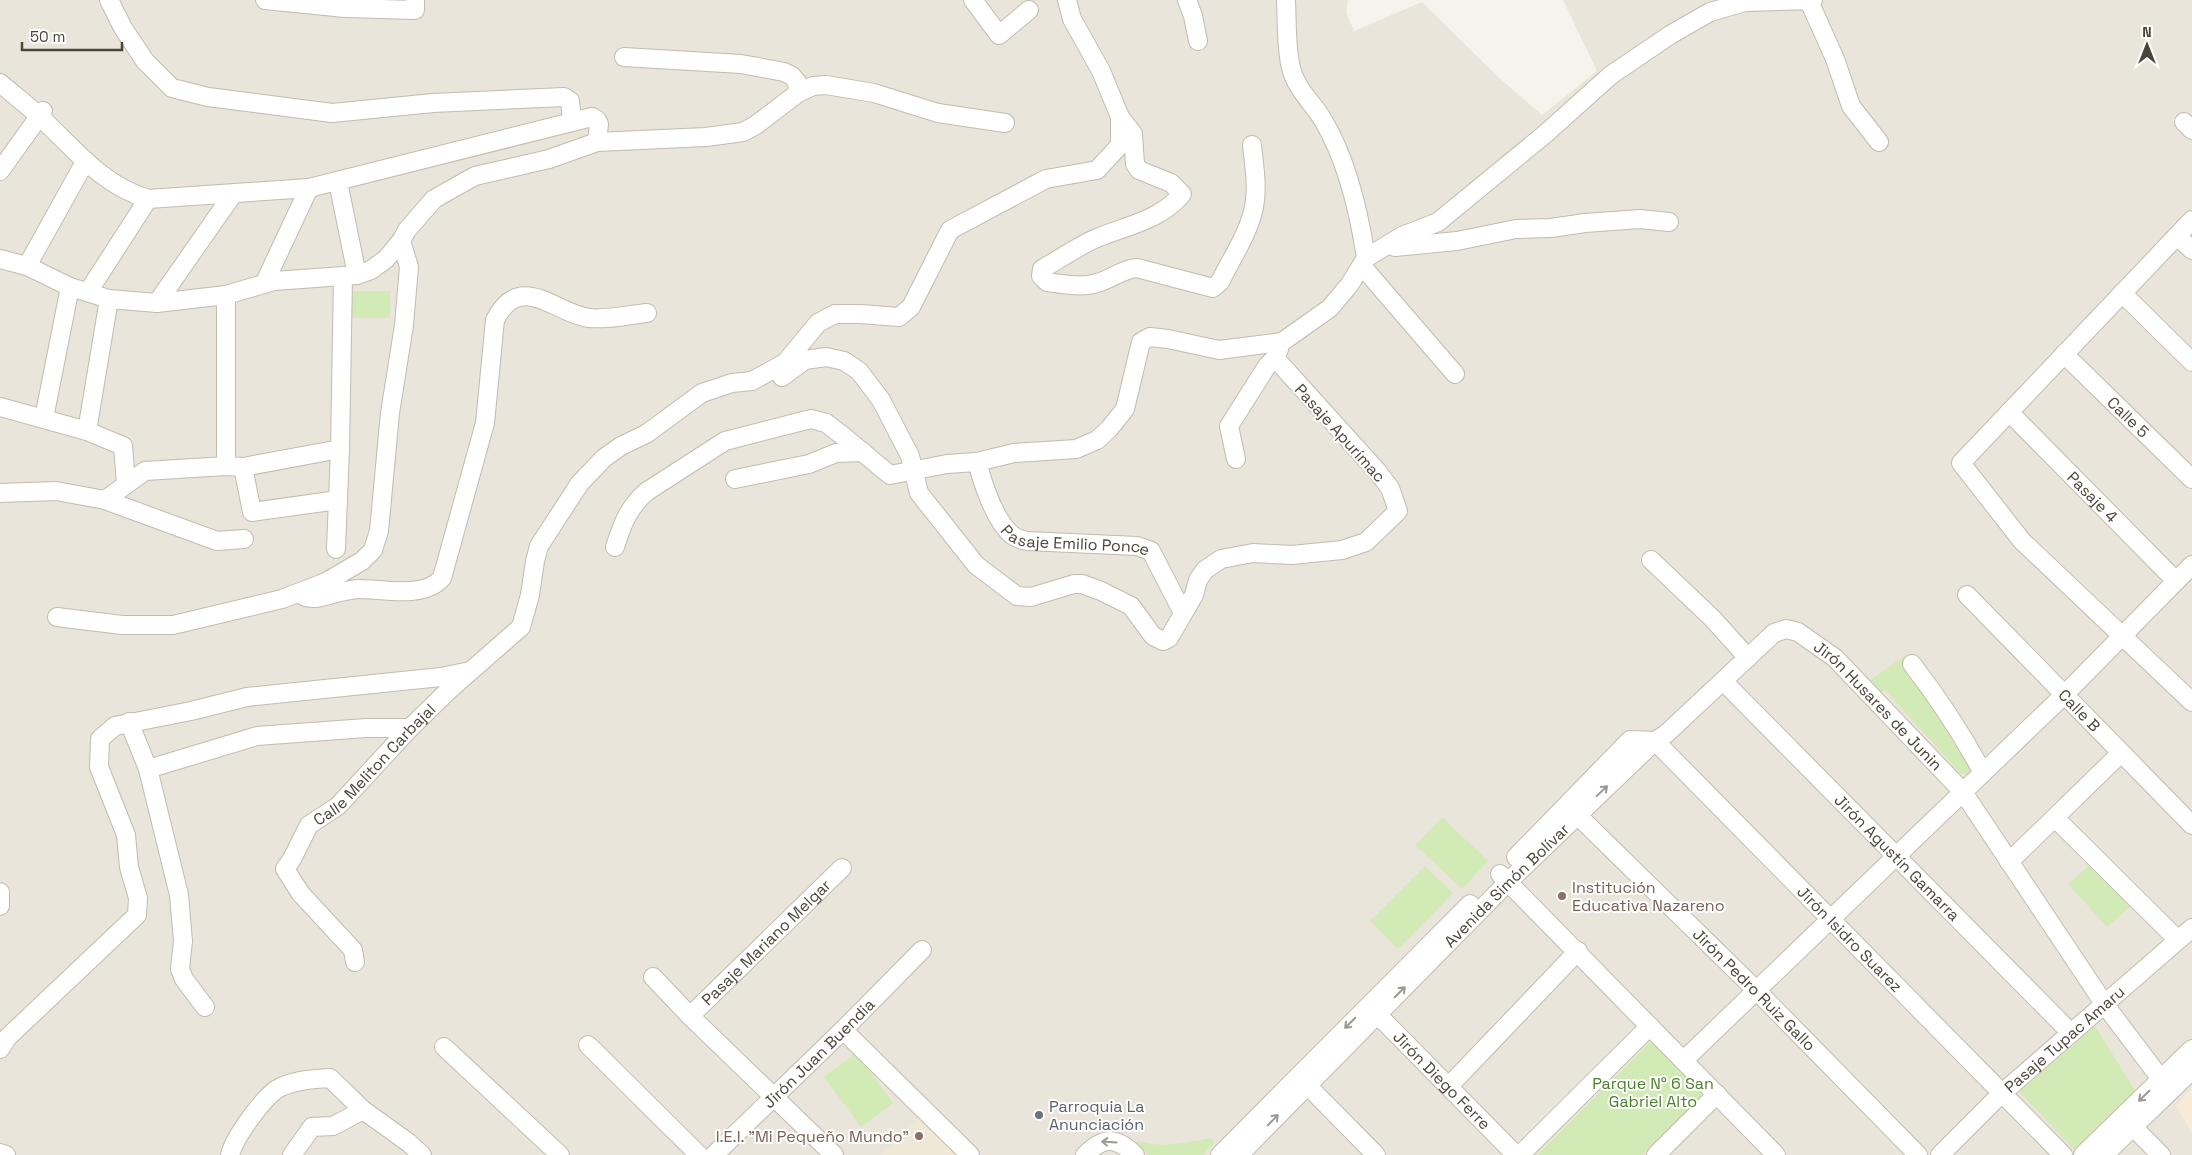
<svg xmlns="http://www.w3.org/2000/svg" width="2192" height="1155" viewBox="0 0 2192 1155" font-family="'Space Grotesk',sans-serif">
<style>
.residential{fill:#eae5da}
.commercial{fill:#f7ead8}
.education{fill:#efe8d6}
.park{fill:#d2eab5}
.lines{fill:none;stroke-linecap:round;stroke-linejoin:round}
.minor-casing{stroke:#c2bbae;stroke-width:20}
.minor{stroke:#fff;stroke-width:18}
.oneway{stroke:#9c9892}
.education-dot{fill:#8d6e63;stroke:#fff;stroke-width:2}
.worship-dot{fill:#6b7280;stroke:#fff;stroke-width:2}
.labels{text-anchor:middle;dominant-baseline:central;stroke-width:4;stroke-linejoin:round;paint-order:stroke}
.street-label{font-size:16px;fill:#4b4439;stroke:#fff}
.education-label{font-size:16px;fill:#785e54;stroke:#fff;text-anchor:start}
.park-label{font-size:16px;fill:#4a7f2a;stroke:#fff}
.worship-label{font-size:16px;fill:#5b616d;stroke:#fff;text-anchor:start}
</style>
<rect width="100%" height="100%" fill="#f6f3ec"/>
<!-- residential -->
<path class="residential" d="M 0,0 L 1348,0 L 1346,12 L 1354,31 L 1422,2 L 1497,76 L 1542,115 L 1597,71 L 1563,0 L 2192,0 L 2192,1155 L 0,1155 Z"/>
<!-- commercial -->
<path class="commercial" d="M 2192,1087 L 2192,1133 L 2176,1106 Z"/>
<!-- education -->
<path class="education" d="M 919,1117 L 957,1155 L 881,1155 Z"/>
<!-- park -->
<path class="park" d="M 350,291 L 390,291 L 390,318 L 350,318 Z
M 1906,655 L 1975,760 L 1976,765 L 1970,774 L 1961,774 L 1885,690 L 1881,692 L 1869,681 Z
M 1442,817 L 1488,861 L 1462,889 L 1415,845 Z
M 2093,862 L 2132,905 L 2107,927 L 2068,884 Z
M 1425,866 L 1453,893 L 1398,949 L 1370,921 Z
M 2095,1026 L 2136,1092 L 2076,1151 L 2019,1091 Z
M 1654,1038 L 1707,1091 L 1642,1155 L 1537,1155 Z
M 856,1053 L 893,1103 L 861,1127 L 824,1077 Z
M 1212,1138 L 1214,1143 L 1203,1155 L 1148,1155 L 1137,1143 L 1138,1141 C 1164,1149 1186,1142 1212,1138 Z"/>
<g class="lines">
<!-- minor casing -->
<g class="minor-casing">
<g id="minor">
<path d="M 109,0 L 123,28 L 145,61 L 172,88 L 208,97 L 332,113 L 433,103 L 564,97 L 570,101 L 572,121"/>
<path d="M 265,0 L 345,8 L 415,10 L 415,0"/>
<path d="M 973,0 L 999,35 L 1029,10"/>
<path d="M 1067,0 L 1072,19 L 1101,71 L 1120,117 L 1133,134 L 1135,164 L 1139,170 L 1171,183 L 1182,194 C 1161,220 1126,226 1097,238 C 1078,246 1060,259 1042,269 L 1041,276 L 1047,282 C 1062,284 1082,288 1097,283 C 1112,279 1122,269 1137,268 L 1213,288 L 1220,282 C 1231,259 1249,233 1254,207 C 1258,187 1254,165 1252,145"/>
<path d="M 1187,0 L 1193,16 L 1198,41"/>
<path d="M 1286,0 C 1287,22 1286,47 1291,68 C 1296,89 1313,103 1323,120 C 1347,160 1359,212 1366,258"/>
<path d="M 1809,1 L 1835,59 L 1851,106 L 1879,142"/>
<path d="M 624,57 L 741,64 L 784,72 L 792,76 L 797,82 L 798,93"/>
<path d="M 0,83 C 13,94 26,104 38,115 C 73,147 101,185 148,199 L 309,188 L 592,117 L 597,120 L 599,124 L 597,142"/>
<path d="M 2184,122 L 2192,130"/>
<path d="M 0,171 L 43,111"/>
<path d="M 338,182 L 357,275"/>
<path d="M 2192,220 L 1961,463 L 2022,541 L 2192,702"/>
<path d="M 2177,236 L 2192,250"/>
<path d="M 1395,247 L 1457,241 L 1516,229 L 1551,228 L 1585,223 L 1640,219 L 1669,222"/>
<path d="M 0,259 L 27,266 L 70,287 L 109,299 L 157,303 L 226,295 L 274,281 L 357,275 L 371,270 L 386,259 L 401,241 L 407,230 L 434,199 L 475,176 L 549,159 L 597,142 L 706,137 L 743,132 L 756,125 L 798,93 L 813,86 L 826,85 L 874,93 L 938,113 L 1005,123"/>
<path d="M 27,266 L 85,162"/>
<path d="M 1362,266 L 1455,374"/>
<path d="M 264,284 L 309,188"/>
<path d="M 88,292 L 148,199"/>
<path d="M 2122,293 L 2192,362"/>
<path d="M 157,303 L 233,194"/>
<path id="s1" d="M 2064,354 L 2192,479"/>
<path d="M 782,377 L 805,360 L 826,357 L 844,361 L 859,371 L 881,400 L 910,456 L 919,493 L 976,565 L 1017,596 L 1031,597 L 1074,584 L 1082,584 L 1101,591 L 1131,606 L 1153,636 L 1163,641 L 1169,638 L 1194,595 L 1198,580 L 1205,570 L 1221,559 L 1253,553 L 1292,555 L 1342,550 L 1366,542 L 1398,511 L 1390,488 L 1377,471 L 1275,358"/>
<path d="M 0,407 L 87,431 L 123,446 L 126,484"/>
<path id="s2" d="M 2009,412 L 2176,581"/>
<path d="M 44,418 L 70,287"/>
<path d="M 87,431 L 109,299"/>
<path d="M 1236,459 L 1229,426 L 1267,366 L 1275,358 L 1279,349"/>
<path id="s3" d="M 977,462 C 983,484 994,520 1012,535 C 1016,538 1022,540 1027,541 L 1137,546 L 1151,551 L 1183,613"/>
<path d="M 226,466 L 226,295"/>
<path d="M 243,467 L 252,512 L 338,500"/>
<path d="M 735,479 L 809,464 L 836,453 L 863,452"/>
<path d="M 0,493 L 56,491 L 105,500 L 145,471 L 226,466 L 243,467 L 340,449"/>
<path d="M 105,500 L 217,541 L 244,539"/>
<path d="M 615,547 C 622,525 628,508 646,492 L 725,441 L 811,419 L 826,423 L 843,436 L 890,475 L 947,464 L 977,462 L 1014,453 L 1076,449 L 1097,440 L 1109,429 L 1125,409 L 1141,342 L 1150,337 L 1168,339 L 1219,350 L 1282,342 L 1330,308 L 1350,284 L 1366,258 L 1402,236 L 1438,222 L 1544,135 L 1611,75 L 1670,35 L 1710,12 L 1745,2 L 1813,0"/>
<path d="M 336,549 L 340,449 L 343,277"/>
<path d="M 1651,560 L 1713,619 L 1748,658"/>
<path d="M 302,595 C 311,602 329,595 340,592 C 346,591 353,589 359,589 C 383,589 424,599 442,578 L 485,423 L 495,320 C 520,270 556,314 589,318 C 607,320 628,315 647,313"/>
<path id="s4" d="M 1967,595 L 2192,825"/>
<path d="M 57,617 L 122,625 L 173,625 L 282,599 L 326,582 L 362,561 L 373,550 L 379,531 L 390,413 L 404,325 L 409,267 L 401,241"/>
<path d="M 1912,664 C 1939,699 1962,734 1983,773"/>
<path id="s5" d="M 1723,681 L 2071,1033"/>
<path d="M 129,722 L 148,769 L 179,895 L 183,941 L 180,969 L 184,979 L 205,1007"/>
<path d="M 148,769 L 257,736 L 366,728 L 410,728"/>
<path id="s6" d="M 1569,807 L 1756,990 L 1918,1155"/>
<path d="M 2055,818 L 2178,940"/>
<path id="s7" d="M 1516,857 L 1630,740 L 1655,741 L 2063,1155"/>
<path d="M 2009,862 L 2121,753"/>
<path d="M 1500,874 L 1776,1155"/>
<path d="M 0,892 L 0,906"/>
<path id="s8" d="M 355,962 L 353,950 L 301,894 L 285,869 L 292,859 L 309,825 L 338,806 L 410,728 L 449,690 L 521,627 L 530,595 L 535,561 L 539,546 L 580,483 L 604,458 L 621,446 L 646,434 L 702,393 L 732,383 L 752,381 L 785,363 L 818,323 L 835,314 L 860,314 L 899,317 L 911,307 L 950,230 L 1046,179 L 1097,170 L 1120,145 L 1120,117"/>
<path d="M 653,977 L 690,1016 L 834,1155"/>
<path id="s9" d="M 1369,1006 L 1516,1155"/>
<path id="s10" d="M 690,1016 L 842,868"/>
<path d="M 843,1030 L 970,1155"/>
<path d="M 588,1045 L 699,1155"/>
<path d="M 444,1047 L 560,1155"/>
<path d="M 0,1049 L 8,1037 L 137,915 L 138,898 L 129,867 L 126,835 L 99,767 L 100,739 L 115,726 L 191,711 L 247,697 L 441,677 L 470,671"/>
<path d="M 1684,1060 L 2064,695 L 2192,565"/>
<path d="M 1307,1085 L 1376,1155"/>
<path d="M 1449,1086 L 1578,951"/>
<path d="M 2133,1127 L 2161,1155"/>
<path d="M 0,1153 L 6,1155"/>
<path d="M 230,1155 C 234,1138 265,1094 281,1087 C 297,1080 313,1079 330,1078 L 363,1110 L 409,1143 L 422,1155"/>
<path d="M 292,1155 L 312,1127 L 333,1126 L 363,1110"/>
<path id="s11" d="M 714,1155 L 843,1030 L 922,950"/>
<path d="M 1085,1155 C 1103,1137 1115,1136 1135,1155"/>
<path d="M 1220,1155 L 1470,904"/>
<path id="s12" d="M 1239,1155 L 1508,882 L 1655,741 L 1666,734 L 1774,633 L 1786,629 L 1798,632 L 1835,658 L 1963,792 L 2105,1005 L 2170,1091"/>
<path d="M 1520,1155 L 1650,1026"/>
<path d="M 1656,1155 L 1717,1094"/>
<path id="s13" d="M 1940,1155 L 2001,1094 L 2192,928"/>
<path d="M 2083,1155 L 2192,1049"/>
<path d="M 2104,1155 L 2192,1070"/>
</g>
</g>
<!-- minor -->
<use href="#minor" class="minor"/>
</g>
<!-- one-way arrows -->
<defs><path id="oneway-shaft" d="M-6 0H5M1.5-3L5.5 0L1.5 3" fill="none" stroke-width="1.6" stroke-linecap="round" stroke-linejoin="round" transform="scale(1.25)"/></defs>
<g class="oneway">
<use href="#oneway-shaft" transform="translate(1602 791) rotate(-43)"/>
<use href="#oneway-shaft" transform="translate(1400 992) rotate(-45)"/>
<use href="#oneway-shaft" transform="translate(1350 1023) rotate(135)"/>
<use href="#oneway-shaft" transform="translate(2144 1096) rotate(136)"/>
<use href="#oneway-shaft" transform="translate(1273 1120) rotate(-46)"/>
<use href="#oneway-shaft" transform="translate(1109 1142) rotate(-176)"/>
</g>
<!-- markers -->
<g class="education-dot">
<circle cx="1562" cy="896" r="5"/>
<circle cx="919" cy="1136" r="5"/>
</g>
<circle class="worship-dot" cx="1039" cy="1115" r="5"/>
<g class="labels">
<!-- street labels -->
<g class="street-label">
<text stroke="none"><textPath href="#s1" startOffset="90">Calle 5</textPath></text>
<text transform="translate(1340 433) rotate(48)">Pasaje Apurímac</text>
<text stroke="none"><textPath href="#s2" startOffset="119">Pasaje 4</textPath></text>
<text stroke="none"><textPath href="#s3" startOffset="146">Pasaje Emilio Ponce</textPath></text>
<text stroke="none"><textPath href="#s12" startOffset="882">Jirón Husares de Junin</textPath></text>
<text stroke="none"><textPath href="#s4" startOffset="161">Calle B</textPath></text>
<text stroke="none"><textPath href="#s8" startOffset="258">Calle Meliton Carbajal</textPath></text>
<text stroke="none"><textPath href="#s5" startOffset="248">Jirón Agustín Gamarra</textPath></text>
<text stroke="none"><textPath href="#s12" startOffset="380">Avenida Simón Bolívar</textPath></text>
<text stroke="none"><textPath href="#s7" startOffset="466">Jirón Isidro Suarez</textPath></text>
<text stroke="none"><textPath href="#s10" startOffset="106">Pasaje Mariano Melgar</textPath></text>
<text stroke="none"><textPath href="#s6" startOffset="260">Jirón Pedro Ruiz Gallo</textPath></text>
<text stroke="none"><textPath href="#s13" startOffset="170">Pasaje Tupac Amaru</textPath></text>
<text stroke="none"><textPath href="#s11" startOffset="146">Jirón Juan Buendia</textPath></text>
<text stroke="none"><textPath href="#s9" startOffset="104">Jirón Diego Ferre</textPath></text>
</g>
<!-- education labels -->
<g class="education-label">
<text x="1572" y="887">Institución<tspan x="1572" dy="18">Educativa Nazareno</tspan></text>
<text x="909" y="1136" text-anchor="end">I.E.I. "Mi Pequeño Mundo"</text>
</g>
<!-- park labels -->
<g class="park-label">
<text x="1653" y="1083">Parque N° 6 San<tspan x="1653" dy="18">Gabriel Alto</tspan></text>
</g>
<!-- worship labels -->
<g class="worship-label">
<text x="1049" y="1106">Parroquia La<tspan x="1049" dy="18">Anunciación</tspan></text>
</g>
</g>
<!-- north arrow -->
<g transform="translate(2147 45)" stroke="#ffffff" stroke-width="4" paint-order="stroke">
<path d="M0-4L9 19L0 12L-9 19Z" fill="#4b4439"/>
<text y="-8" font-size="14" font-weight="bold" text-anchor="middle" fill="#4b4439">N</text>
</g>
<!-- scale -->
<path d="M22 42v8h100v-8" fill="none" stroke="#4b4439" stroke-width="2.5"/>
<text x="30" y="42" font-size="15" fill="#4b4439" stroke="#ffffff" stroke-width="4" paint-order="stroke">50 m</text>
</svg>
